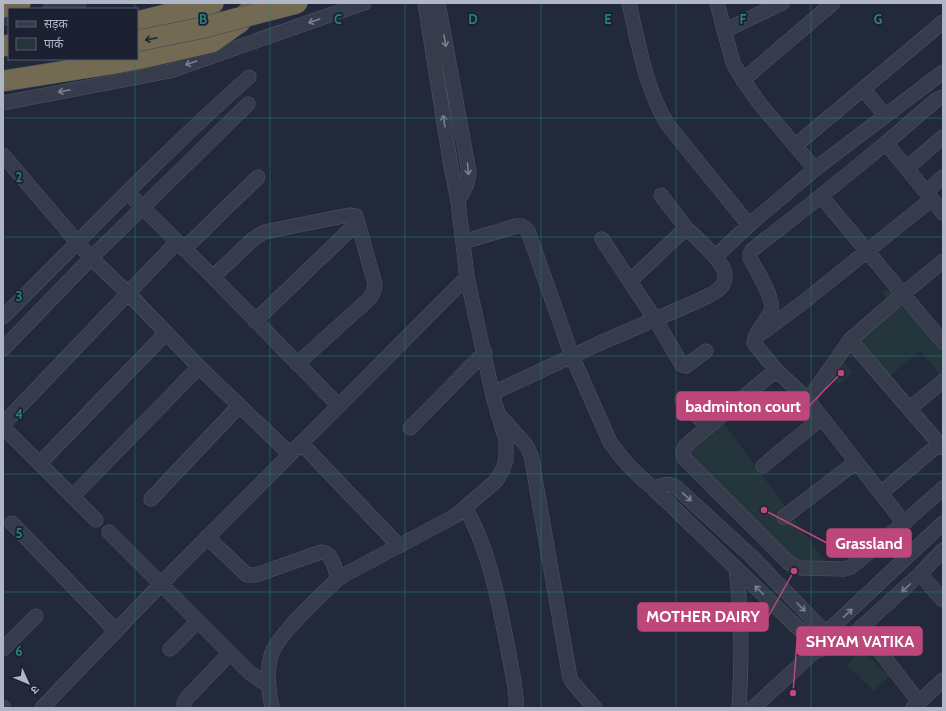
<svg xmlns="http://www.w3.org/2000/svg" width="946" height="711" viewBox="0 0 946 711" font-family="Cabin,'Noto Sans Devanagari',sans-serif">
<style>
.green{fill:#24363c}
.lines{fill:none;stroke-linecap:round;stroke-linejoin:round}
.minor-casing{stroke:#515666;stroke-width:15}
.highway-casing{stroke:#3e4353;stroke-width:22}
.minor{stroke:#363c4b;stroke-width:14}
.highway{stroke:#726a53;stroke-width:21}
.highway-bridge-casing{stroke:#3e4353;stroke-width:22;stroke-linecap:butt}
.highway-bridge{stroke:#726a53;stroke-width:21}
.oneway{stroke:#7a7f8f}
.oneway2{stroke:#242834}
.grid{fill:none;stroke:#27807b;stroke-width:1;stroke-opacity:0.55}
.grid-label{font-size:13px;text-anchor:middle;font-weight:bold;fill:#27807b;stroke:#1b2130;stroke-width:3.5;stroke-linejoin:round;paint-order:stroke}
.leader{fill:none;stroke:#bd477b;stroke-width:1.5}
.callout-dot{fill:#bd477b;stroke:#1b2130;stroke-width:1.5}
.callout{fill:#bd477b;stroke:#bd477b;stroke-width:1.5}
.callout-label{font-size:16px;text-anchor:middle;font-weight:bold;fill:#fff}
</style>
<rect width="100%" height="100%" fill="#22293b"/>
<!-- green -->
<path class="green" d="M 892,286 L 943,348 L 943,378 L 920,351 L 886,379 L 850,340 L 894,306 L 883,293 Z
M 844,362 L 853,372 L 838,385 L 830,375 Z
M 723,422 L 825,561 L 795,561 L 689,458 L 690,447 Z
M 861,649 L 889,676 L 874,691 L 847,665 Z"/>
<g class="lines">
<!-- minor casing -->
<g class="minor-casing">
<path id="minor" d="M 438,3 L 469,172 L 467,184 L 458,201
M 629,3 C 639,45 645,88 668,125 L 749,225 L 815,169 L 943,72
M 717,3 L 733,63 L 743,80 L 760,104 L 815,169
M 50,9 L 79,3
M 3,18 L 9,17
M 724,31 L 782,3
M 743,80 L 833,3
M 863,89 L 943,22
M 943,97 L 936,100 L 886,143 L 821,196 L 752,250 L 750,254 L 750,258 C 756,270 777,301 770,313 C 765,323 755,332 754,343 L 776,370 L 685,446 L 683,453 L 684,458 L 789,563 L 794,566 L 800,568 L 844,569 L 851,567 L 904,523 L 943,488
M 3,103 L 170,71 L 364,3
M 886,143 L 943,213
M 796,145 L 863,89 L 885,115
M 3,155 L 91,258 L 128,293 L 199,367 L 290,454
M 907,168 L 943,137
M 127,192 L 213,277 L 339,406
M 926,192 L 943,177
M 661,195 L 686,228
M 821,196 L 943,342
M 602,239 L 655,319 L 682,365 L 686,366 L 706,351
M 463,242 L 516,226 L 522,226 L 528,231 L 572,356 L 610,442 C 622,460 637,475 654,489 L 796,626 L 818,645
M 184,249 L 258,177
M 715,257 L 749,225
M 943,261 L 903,294 L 850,340 L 943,448
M 213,277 L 252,240 L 264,232 L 349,215 L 356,216 L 375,284 C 375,290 373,294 369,299 L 297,364
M 3,317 C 85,236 163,153 249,77
M 255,321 L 357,223
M 759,335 L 801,304 L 932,199
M 3,349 L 91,258 L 248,104
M 776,370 L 808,400 L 904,523
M 493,393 L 598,344 L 700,300 C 707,296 716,293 721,287 C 725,283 726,275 724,270 C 718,257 697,238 686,228 L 630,281
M 682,400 L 708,427
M 808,400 L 850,340
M 909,409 L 943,381
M 501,417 L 526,445 L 531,455 L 570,678 L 573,683 L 595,708
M 3,424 L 177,242
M 3,427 L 96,520
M 410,428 L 485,352
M 301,443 L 399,546
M 40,463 L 166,333
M 763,466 L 821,418
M 654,489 C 662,485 669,482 677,488 L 750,555 L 826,633
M 881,493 L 939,444
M 73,496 L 199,367
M 151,499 L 239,406
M 465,508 C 490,549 501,612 510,660 C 512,672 518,696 516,708
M 784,517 L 856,462
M 12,523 L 116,631
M 109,532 L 250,673 L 268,685
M 207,537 L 247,575 L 256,575 L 321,552 C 333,552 335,570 338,579
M 736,568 C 742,614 742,661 739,708
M 920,574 L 943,600
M 861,627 L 919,702
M 3,649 L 36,616
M 170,649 L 198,621
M 814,652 L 841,643 L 855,633 L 920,574 L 943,550
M 3,707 L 4,708
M 42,708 L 161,584 L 467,277
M 185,708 L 184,703 L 187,698 L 230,653
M 272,708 C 269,691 266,673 271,656 C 275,637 322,594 338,579 L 344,575 L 455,516 L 496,481 L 502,471 L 506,460 L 506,440 L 494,400 L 467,277 L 458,201 L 450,160 L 425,3
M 753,708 L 814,652 L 826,633 L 943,523
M 913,708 L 943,680"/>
</g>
<!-- highway casing -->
<g class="highway-casing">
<path id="highway" d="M 3,7 L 20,3
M 137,22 L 213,3
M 3,46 L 9,45
M 137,59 L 212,42 L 240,22 L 246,14
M 3,81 L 116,63 L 136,59"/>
</g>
<!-- minor -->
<use href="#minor" class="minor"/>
<!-- highway -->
<use href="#highway" class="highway"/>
<!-- highway-bridge casing -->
<g class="highway-bridge-casing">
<path id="highway-bridge" d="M 137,41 L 201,28 L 297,3"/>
</g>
<!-- highway-bridge -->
<use href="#highway-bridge" class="highway-bridge"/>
</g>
<!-- one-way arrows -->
<defs><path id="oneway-shaft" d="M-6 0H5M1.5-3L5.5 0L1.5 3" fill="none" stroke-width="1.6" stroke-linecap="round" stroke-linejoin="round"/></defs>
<g class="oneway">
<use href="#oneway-shaft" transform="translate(314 21) rotate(161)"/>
<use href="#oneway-shaft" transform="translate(445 41) rotate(79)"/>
<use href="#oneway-shaft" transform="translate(191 63) rotate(161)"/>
<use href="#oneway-shaft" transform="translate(64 91) rotate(169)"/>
<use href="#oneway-shaft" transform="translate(444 121) rotate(-99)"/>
<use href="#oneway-shaft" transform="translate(468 169) rotate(85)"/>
<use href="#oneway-shaft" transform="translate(687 497) rotate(43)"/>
<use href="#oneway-shaft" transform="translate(906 588) rotate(137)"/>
<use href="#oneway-shaft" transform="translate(759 590) rotate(-136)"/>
<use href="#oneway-shaft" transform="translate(801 607) rotate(45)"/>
<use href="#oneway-shaft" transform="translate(848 613) rotate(-43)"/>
</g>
<use class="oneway2" href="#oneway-shaft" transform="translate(151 39) rotate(169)"/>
<!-- grid -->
<path class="grid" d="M 135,3 L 135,9M 270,3 L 270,708M 405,3 L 405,708M 541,3 L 541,708M 676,3 L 676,708M 811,3 L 811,708M 135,59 L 135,708M 3,118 L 943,118M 3,237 L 943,237M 3,356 L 943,356M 3,474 L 943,474M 3,592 L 943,592"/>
<g class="grid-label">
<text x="203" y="24">B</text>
<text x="338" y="24">C</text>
<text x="473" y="24">D</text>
<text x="608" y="24">E</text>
<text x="743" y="24">F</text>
<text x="878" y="24">G</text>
<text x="19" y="182">2</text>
<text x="19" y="301">3</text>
<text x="19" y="419">4</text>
<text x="19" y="538">5</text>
<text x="19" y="656">6</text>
</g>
<!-- callouts -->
<path class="leader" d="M841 373L809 406M764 510L827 543M794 571L768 617M793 693L797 641"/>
<g class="callout-dot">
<circle cx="841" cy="373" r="4"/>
<circle cx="764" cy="510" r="4"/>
<circle cx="794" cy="571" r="4"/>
<circle cx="793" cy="693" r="4"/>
</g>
<g class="callout">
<rect x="677" y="392" width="132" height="28" rx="4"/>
<rect x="827" y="529" width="84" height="28" rx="4"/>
<rect x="638" y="603" width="130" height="28" rx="4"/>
<rect x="797" y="627" width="125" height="28" rx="4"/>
</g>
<g class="callout-label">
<text x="743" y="412">badminton court</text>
<text x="869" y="549">Grassland</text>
<text x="703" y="622">MOTHER DAIRY</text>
<text x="860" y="647">SHYAM VATIKA</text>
</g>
<!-- border -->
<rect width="946" height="711" fill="none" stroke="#b1b6c7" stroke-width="8"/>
<!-- legend -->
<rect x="8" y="8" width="130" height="52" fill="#1b2130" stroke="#575d6c"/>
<rect x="16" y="21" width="20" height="6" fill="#363c4b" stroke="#575d6c"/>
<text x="44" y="28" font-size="12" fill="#b1b6c7">सड़क</text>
<rect x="16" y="38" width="20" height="12" fill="#24363c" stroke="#575d6c"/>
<text x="44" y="48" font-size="12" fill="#b1b6c7">पार्क</text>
<!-- north arrow -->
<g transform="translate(28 683) rotate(134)" stroke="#1b2130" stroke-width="3" paint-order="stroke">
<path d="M0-3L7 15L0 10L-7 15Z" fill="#b1b6c7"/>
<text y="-6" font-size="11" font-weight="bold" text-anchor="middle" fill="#b1b6c7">उ</text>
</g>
</svg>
